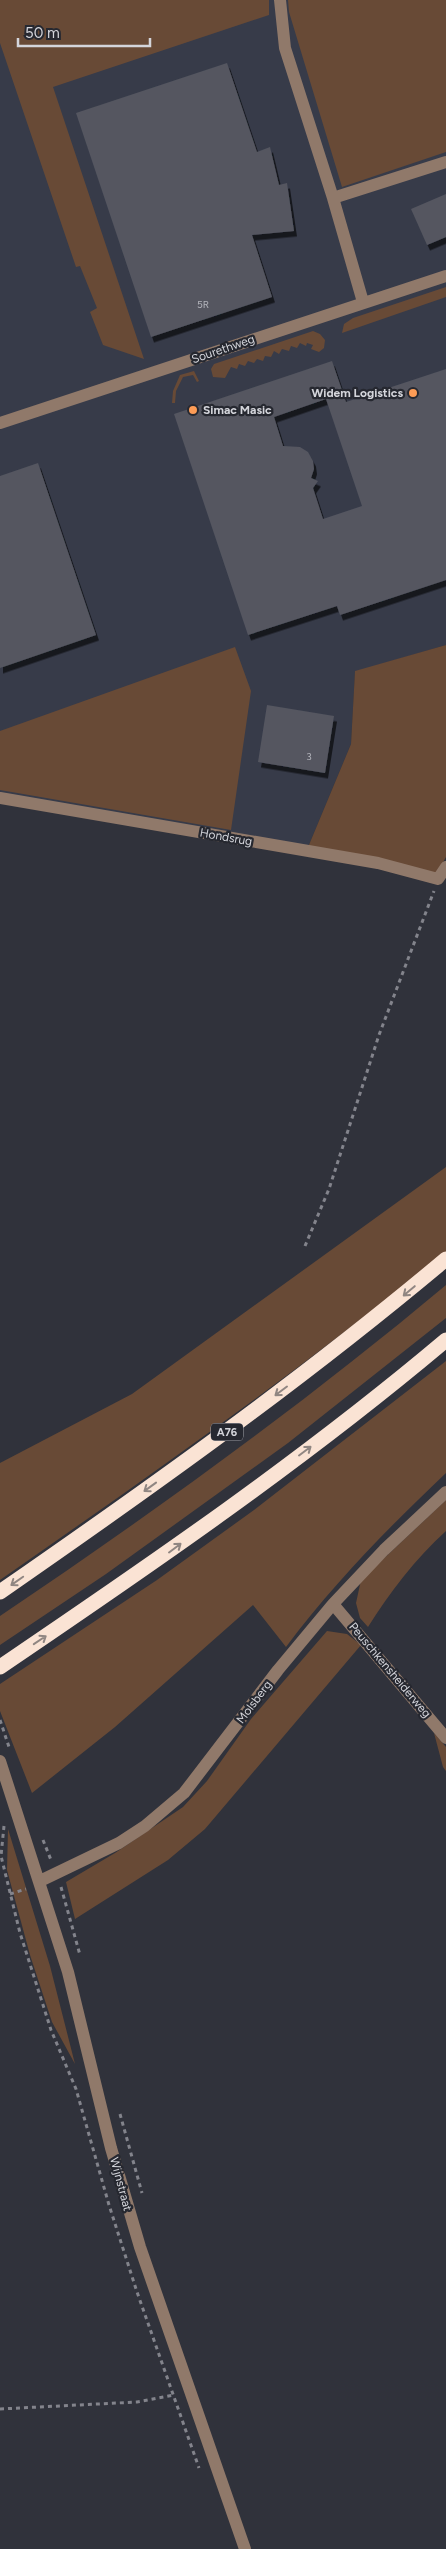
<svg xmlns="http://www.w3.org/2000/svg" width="446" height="2549" viewBox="0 0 446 2549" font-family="Figtree,sans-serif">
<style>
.built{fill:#373b49}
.green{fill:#684a36}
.building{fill:#545660;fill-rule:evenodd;filter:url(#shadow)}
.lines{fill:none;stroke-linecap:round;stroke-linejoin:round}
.path{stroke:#83848c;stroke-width:3;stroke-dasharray:4 4;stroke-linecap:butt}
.minor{stroke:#90796a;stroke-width:12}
.highway{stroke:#fae3d4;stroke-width:15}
.oneway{stroke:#908682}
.poi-dot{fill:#fd9c56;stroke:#262830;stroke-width:2}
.labels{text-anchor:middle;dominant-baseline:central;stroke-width:4.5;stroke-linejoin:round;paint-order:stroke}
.number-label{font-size:10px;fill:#b4b5bc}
.shield{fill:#262830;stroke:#a0a1a8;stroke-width:1}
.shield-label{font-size:11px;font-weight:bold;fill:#d4d5db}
.street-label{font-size:12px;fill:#d4d5db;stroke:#262830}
.poi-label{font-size:12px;font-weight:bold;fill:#d4d5db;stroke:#262830;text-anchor:end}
</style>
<defs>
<filter id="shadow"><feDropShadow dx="3" dy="5.5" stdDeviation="0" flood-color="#0009"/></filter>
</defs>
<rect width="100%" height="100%" fill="#30323b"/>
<!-- built -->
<path class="built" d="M 0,0 L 446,0 L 446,645 L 355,672 L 351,744 L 306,852 L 0,793 Z"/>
<!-- green -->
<path class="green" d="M 0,0 L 269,0 L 269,15 L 53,87 L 144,359 L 103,345 L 90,312 L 97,308 L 80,266 L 76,267 L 0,43 Z
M 288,0 L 446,0 L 446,152 L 342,187 L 289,12 Z
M 446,287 L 446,297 L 342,333 L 344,324 L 353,318 Z
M 313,331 L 320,334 L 325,340 L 324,348 L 319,352 L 311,349 L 313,345 L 307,343 L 306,346 L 300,343 L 297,348 L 291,346 L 289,351 L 282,349 L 279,354 L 274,351 L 271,357 L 265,356 L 263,361 L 257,359 L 254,363 L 248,361 L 245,366 L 239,364 L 237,369 L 231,367 L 225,378 L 213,377 L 211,369 L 214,364 Z
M 194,371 L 199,381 L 197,382 L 193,375 L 183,377 L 176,391 L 175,403 L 172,403 L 173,391 L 180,375 Z
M 446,645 L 446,857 L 436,875 L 306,852 L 351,744 L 355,671 Z
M 235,647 L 251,691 L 231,830 L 0,790 L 0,731 Z
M 446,1167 L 446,1252 C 302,1369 152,1474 0,1580 L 0,1463 L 132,1394 Z
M 446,1285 L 446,1318 L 288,1443 L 106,1574 L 0,1645 L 0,1616 C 153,1513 304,1404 446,1285 Z
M 446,1361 L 446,1473 C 388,1528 334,1583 286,1647 L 253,1605 L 115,1727 L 32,1793 L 0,1711 L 0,1684 L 157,1580 L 254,1510 Z
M 446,1500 L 446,1531 C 415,1559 390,1592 368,1627 L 360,1618 L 356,1603 L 361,1580 Z
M 327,1631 L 347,1634 L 361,1645 L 205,1829 L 168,1860 L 75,1919 L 66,1882 L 115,1853 L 183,1807 L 207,1781 L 251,1719 Z
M 434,1733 L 446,1747 L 446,1771 L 443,1767 Z
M 8,1829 L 50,1966 L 75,2064 L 52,2022 L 30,1955 L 7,1870 Z"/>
<!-- building -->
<path class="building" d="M 227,63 L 257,152 L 270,147 L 279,185 L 287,183 L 294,231 L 252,235 L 272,297 L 151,337 L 76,113 Z
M 446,194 L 446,237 L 427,245 L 411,209 Z
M 332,361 L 346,402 L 446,369 L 446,580 L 340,615 L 337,606 L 248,635 L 174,414 ZM 326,399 L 362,506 L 323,519 L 313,488 L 318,481 L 311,478 L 314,469 L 313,461 L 308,452 L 300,447 L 283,446 L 274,417 Z
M 38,463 L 96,635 L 0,668 L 0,476 Z
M 267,705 L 334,716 L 325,773 L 258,762 Z"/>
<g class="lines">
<!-- path -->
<path class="path" d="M 305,1246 L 329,1189 L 379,1035 L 434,891
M 0,1720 L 10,1750
M 4,1826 L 1,1856 L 20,1933 L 51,2030 L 76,2089 L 109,2205 L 137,2292 L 199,2468
M 43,1840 L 51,1860
M 61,1887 L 80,1955
M 10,1894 L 26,1889
M 120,2114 L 142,2193
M 0,2409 L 137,2402 L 174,2395"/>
<!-- minor -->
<path class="minor" d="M 280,0 L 285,48 L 333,198 L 363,302
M 333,198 L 446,162
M 0,423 L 446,276
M 0,798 L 378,863 L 438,879 L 446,867
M 333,1604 L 446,1738
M 0,1761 L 68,1972 L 111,2148 L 140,2247 L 245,2549
M 40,1881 L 119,1843 L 145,1826 L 184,1793 L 278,1670 L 333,1604 L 384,1550 L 446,1492"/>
<!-- highway -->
<path class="highway" d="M 0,1592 C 153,1486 303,1379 446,1259
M 0,1667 C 152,1564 305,1459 446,1340"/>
</g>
<!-- one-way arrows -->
<defs><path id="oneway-shaft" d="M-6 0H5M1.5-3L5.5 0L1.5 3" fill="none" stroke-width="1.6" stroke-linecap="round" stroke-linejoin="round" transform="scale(1.25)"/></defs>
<g class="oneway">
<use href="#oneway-shaft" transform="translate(409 1291) rotate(140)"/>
<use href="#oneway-shaft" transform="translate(281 1391) rotate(143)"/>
<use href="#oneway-shaft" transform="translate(305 1451) rotate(-37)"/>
<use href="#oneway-shaft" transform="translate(150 1487) rotate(144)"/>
<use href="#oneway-shaft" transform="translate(175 1548) rotate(-37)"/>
<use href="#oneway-shaft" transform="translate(17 1581) rotate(145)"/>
<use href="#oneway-shaft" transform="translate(40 1640) rotate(-34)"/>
</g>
<!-- markers -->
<g class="poi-dot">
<circle cx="413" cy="393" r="5"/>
<circle cx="193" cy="410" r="5"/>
</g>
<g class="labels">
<!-- number labels -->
<g class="number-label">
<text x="203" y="304">5R</text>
<text x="309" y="756">3</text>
</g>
<!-- shield labels -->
<rect class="shield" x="211" y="1423.5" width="32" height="17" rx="4"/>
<g class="shield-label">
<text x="227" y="1432">A76</text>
</g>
<!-- street labels -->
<g class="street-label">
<text transform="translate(223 349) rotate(-19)">Sourethweg</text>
<text transform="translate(226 837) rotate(10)">Hondsrug</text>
<text transform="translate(390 1670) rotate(50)">Peuschkensheiderweg</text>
<text transform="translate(254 1702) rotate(-53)">Molsberg</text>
<text transform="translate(121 2184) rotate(75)">Wijnstraat</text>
</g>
<!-- poi labels -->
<g class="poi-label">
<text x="403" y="393">Widem Logistics</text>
<text x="203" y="410" text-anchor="start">Simac Masic</text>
</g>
</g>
<!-- scale -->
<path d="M18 38v8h132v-8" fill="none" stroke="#d4d5db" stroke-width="2.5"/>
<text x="25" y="38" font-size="15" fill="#d4d5db" stroke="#262830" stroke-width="4" paint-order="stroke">50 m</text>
</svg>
